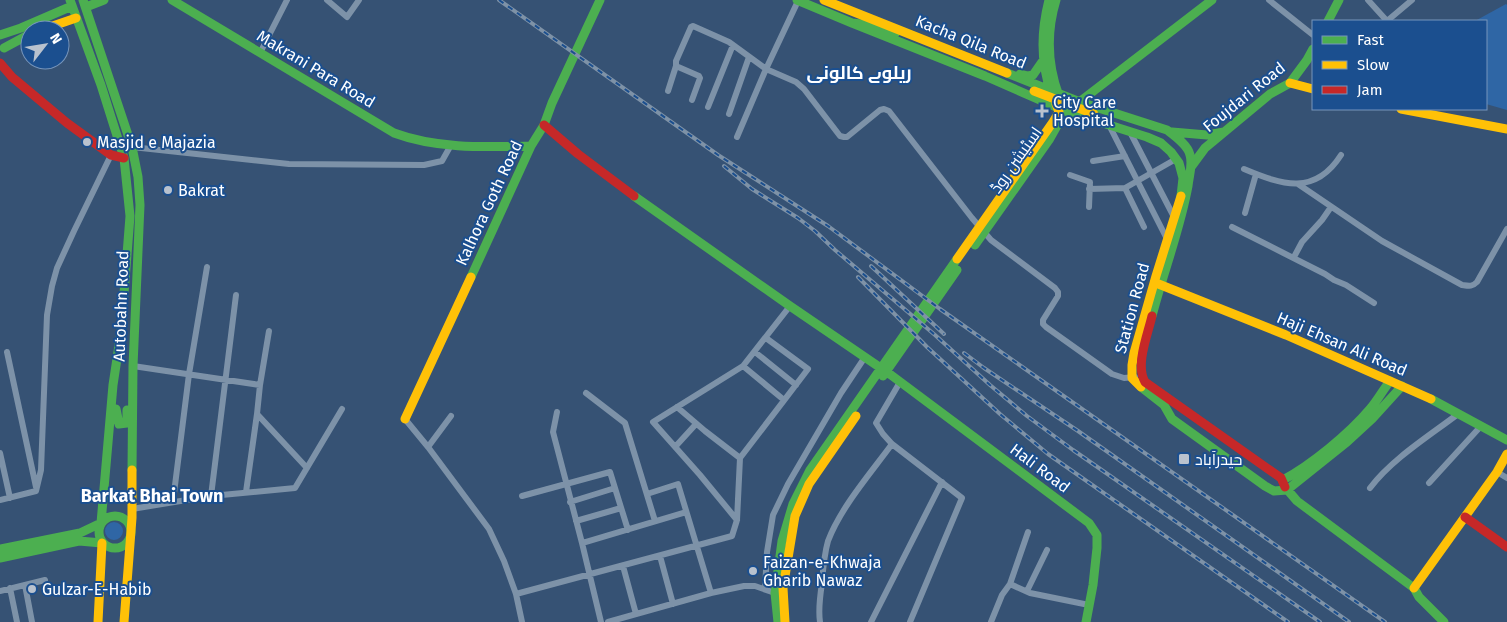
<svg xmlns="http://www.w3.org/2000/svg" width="1507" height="622" viewBox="0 0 1507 622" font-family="'Fira Sans',Cairo,sans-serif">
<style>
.green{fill:#2f66a5}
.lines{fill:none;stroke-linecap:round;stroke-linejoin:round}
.street{stroke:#7d92a8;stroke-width:6}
.fast{stroke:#4caf50;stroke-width:9}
.slow{stroke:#ffc107;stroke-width:9}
.jam{stroke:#c62828;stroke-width:9}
.rail-casing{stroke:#7e92a7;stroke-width:4}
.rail{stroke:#1b4f8f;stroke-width:2;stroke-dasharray:5.5;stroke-linecap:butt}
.poi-dot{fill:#b9c2ce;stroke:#1b4f8f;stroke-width:2}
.labels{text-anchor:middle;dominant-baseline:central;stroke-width:4;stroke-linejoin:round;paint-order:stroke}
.street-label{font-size:16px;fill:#fff;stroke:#1b4f8f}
.poi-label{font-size:16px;fill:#fff;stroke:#1b4f8f;text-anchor:start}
.neighbourhood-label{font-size:18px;font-weight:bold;fill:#fff;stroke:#1b4f8f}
</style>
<rect width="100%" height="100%" fill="#365274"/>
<!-- green -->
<path class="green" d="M 1506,4 L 1507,5 L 1507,110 L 1486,104 L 1486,21 L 1475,21 Z
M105 531a9 9 0 1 1 18 0a9 9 0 1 1-18 0Z"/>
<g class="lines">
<!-- street -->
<path class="street" d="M 327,0 L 347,17 L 359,0
M 1269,0 L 1313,35
M 1368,0 L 1387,21 L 1412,0
M 260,53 L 287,0
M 676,66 L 699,76 L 700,78 L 692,100
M 668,91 L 676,66 L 676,61 L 691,27 L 693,26 L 729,42 L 766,69 L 798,1
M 708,107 L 733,45
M 729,114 L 749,57
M 1109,125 L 1167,239
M 1130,132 L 1174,217
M 737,137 L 766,69 L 796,82 L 804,89 L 840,136 L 844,137 L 847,137 L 880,110 L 884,109 L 889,111 L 972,218 L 991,240 L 1055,288 L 1058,292 L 1058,296 L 1043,320 L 1043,324 L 1046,327 L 1112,374 L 1124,378 L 1135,377
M 132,147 L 289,164 L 424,165 L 442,161 L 451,145
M 1093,161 L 1125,156
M 1244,169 C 1282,185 1315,196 1341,155
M 1070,175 L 1090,182 L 1089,207
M 1298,184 L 1382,241 L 1462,285 C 1469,286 1472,287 1477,282 L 1507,229
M 1125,188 L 1144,227
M 1089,189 L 1125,188 L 1176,159
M 1245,213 L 1256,174
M 1232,227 L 1325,274 L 1334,280 L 1346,285 L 1374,303
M 1294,257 L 1302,242 L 1322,220 L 1331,207
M 7,352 L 36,487
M 755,352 L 796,385
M 133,366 L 260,385 L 257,414 L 307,468
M 743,366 L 784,400
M 900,382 L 876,423 L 883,434 L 892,444 L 962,498 L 910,622
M 260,385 L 269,331
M 586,393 L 625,423 L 655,521
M 677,407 L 705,431 L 740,458
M 557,412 L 553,432 L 582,543 L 601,622
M 405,419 L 428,447 L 489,529 L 504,561 L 516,594 L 522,622
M 428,447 L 451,416
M 675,447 L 696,424
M 0,453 L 10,498
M 1497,472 L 1507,478
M 1429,483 L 1481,426
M 1370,488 C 1392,459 1429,436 1458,414
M 246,492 L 257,414
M 647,494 L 678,484 L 711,593
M 211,496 L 236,295
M 522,496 L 610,472 L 628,530
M 0,500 L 36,491 L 41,470 L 47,315 L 52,286 L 57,268 L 74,231 L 111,155
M 173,501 L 189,374 L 207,267
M 570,502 L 615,488
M 132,509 L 211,496 L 295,488 L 342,409
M 737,520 L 700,475 L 653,422 L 743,366 L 790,306
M 576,521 L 621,508
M 582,543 L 686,512
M 660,556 L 673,604
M 623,566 L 636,614
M 1010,584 L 1028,532
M 25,585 L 32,622
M 10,588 L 17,622
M 765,589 L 767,552 L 773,515 L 788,484 L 841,393 L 865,357
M 0,591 L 45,580
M 1027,591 L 1047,550
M 516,594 L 732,536 L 737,520 L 740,458 L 808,369 L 766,338
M 608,622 L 711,593 L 744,586 L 755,586 L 775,593
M 820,622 C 818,609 820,596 822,583 C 823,569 824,555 828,541 C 841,507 870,474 892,444
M 871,622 L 942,482
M 991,622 L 1002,595 L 1010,584 L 1030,593 L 1089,605"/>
<!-- fast -->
<path class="fast" d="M 70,0 L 101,85 L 124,158 L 130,216 L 121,332 L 113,385 L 101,523
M 83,0 L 132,147 L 138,177 L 140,205 L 133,366 L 132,470
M 172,0 L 394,133 C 437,149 485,147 531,146
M 797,0 L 852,23 L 870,25 L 895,34
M 1049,0 C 1041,31 1040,61 1051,92
M 1056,0 C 1046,33 1047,64 1059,96
M 86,7 L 104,0
M 1328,21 L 1339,0
M 852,23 L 985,76 L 1065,111 L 1147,137 L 1161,143 L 1171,152 L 1179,163 L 1183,178 L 1181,196
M 0,35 L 21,28 L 72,6
M 4,48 L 30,34
M 1007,73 L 1080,102 L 1167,130 C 1175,136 1188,145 1190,155 C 1193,165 1189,176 1188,186 C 1180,230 1163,273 1152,316
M 1020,74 L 1028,76 L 1033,75 L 1042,62
M 1078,103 L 1212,0
M 1172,132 L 1207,135 L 1224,132
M 1191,167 L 1205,148 L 1270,94 L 1290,83 L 1307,60 L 1313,49
M 634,196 L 790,306 L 891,375 L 1089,523 L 1097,535 L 1097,548 L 1093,585 L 1086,622
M 975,245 L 1049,140 L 1058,124
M 471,277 L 531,146 L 544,125 L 552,103 L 600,0
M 883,376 L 957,270
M 1141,387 L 1164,405 L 1172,419 L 1265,486 L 1274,491 L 1287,490
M 1431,399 L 1507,440
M 116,409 L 119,424 L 127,423 L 127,410
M 1283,480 C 1311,465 1349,434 1370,409 C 1377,401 1383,390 1390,381
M 1285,487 L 1297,501 L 1414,588 L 1419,597 L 1444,622
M 1287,490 L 1347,442 L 1372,419 L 1402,386
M99 532a16 16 0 1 1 32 0a16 16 0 1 1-32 0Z
M 0,549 L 80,533 L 101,523
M 0,558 L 79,541 L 102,543
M 778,622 L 775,593 L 782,541 L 793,504 L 810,470 L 957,259"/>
<!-- slow -->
<path class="slow" d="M 824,0 L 1007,73
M 41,30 L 76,18
M 1290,83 L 1313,89
M 1034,91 L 1094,114
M 1401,109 L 1507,129
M 957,259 L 1053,122 L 1059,112 L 1056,104
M 1156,283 L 1286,335 L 1431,399
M 1141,387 L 1132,378 L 1132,365 L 1134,353 L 1156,276 L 1181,196
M 405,419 L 471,277
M 1414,588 L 1497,472 L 1507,454
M 98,622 L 102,543
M 124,622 L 132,518 L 132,470
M 785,622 L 783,588 L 795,516 L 809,484 L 856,416"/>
<!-- jam -->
<path class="jam" d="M 0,63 L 12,77 L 67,123 L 111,155 L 124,158
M 544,125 L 578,154 L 634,196
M 1152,316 C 1148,334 1135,365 1145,382 L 1281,478 L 1285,487
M 1465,517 L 1507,547"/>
<!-- rail casing -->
<g class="rail-casing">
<path id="rail" d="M 499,0 L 718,155 L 828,226 L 940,309 L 1385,622
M 724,166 L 752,189 L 798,218 L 815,231 L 835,250 L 935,335 L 990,385 L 1027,416 L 1073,450 L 1320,622
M 871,266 L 944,334
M 858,277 L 927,347 L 1000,414 L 1048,454 L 1288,622
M 964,353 L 984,368 L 1078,431 L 1349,622"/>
</g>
<!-- rail -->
<use href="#rail" class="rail"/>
</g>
<!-- markers -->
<g class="poi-dot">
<path d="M1039.5 103.5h5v5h5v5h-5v5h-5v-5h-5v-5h5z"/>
<circle cx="87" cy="142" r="5"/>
<circle cx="168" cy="190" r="5"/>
<rect x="1178" y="453" width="12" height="12" rx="2.5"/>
<circle cx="753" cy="571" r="5"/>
<circle cx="32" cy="589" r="5"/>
</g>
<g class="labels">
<!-- street labels -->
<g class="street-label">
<text transform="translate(971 42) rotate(22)">Kacha Qila Road</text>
<text transform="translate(316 69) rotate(31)">Makrani Para Road</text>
<text transform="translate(1244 97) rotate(-39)">Foujdari Road</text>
<text transform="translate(1016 160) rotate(-55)">اسٹیشن روڈ</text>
<text transform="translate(489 203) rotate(-65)">Kalhora Goth Road</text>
<text transform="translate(121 306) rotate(-88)">Autobahn Road</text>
<text transform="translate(1132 308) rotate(-75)">Station Road</text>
<text transform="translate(1342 344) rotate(23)">Haji Ehsan Ali Road</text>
<text transform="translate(1040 468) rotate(37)">Hali Road</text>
</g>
<!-- poi labels -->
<g class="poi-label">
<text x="1053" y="102">City Care<tspan x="1053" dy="18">Hospital</tspan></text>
<text x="97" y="142">Masjid e Majazia</text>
<text x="178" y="190">Bakrat</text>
<text x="1195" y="459">حیدرآباد</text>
<text x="763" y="562">Faizan-e-Khwaja<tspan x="763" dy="18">Gharib Nawaz</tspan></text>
<text x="42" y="589">Gulzar-E-Habib</text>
</g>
<!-- neighbourhood labels -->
<g class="neighbourhood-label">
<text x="859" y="73">ریلوے کالونی</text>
<text x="152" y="496">Barkat Bhai Town</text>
</g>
</g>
<!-- legend -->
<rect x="1312" y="20" width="175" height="90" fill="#1b4f8f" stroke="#7695bc"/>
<rect x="1322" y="36" width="25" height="8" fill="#4caf50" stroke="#7695bc"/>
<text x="1357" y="45" font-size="15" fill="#ffffff">Fast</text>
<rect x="1322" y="61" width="25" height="8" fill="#ffc107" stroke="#7695bc"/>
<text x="1357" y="70" font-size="15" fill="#ffffff">Slow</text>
<rect x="1322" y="86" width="25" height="8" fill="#c62828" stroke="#7695bc"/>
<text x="1357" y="95" font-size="15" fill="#ffffff">Jam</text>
<!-- north arrow -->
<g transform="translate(45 45) rotate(59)"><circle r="24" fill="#1b4f8f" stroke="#7695bc"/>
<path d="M0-4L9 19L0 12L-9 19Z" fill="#b9c2ce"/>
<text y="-8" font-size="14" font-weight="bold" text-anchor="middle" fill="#ffffff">N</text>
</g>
</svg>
